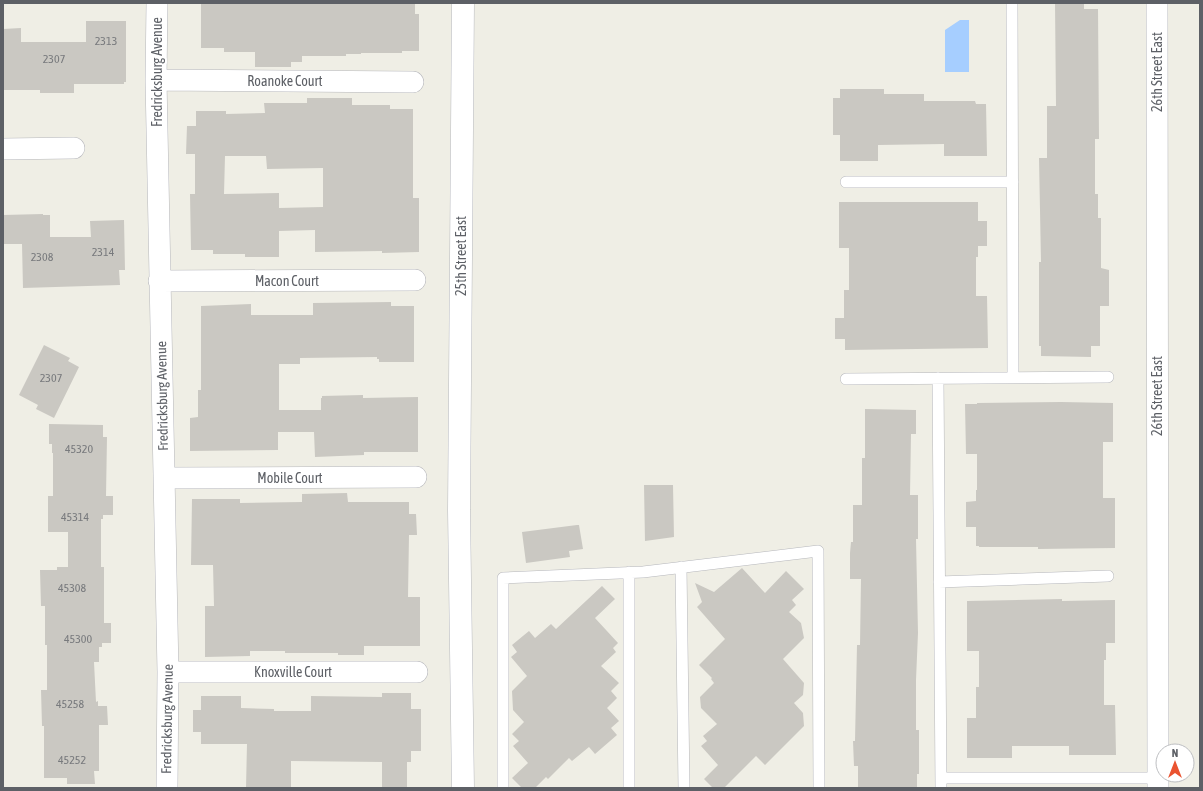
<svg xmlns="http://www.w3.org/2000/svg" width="1203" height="791" viewBox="0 0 1203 791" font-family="'Asap Condensed',sans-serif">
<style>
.water{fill:#a6ceff}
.building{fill:#cac8c2;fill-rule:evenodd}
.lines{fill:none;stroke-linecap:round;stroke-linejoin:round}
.lane-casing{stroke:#b6b7bc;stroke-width:12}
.street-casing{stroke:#b6b7bc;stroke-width:22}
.secondary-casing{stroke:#b7b9bf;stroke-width:23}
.lane{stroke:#fff;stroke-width:11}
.street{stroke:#fff;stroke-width:21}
.secondary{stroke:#fff;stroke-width:22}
.labels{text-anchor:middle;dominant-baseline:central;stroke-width:4;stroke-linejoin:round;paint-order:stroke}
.number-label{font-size:12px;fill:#787a7d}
.street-label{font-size:14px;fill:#5d6066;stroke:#fff}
</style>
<rect width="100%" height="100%" fill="#efeee5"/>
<!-- water -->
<path class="water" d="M 960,20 L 969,20 L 969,72 L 945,72 L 945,30 Z"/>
<!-- building -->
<path class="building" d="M 201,3 L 415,3 L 415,14 L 419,14 L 419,51 L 402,51 L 402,53 L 361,53 L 361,54 L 346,54 L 346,56 L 302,56 L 302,62 L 291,62 L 291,67 L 255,67 L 255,52 L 224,52 L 224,48 L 201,48 Z
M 1055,3 L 1084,3 L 1084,9 L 1098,9 L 1099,139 L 1095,139 L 1095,194 L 1098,194 L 1098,218 L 1101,218 L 1101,268 L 1109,270 L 1109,306 L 1100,306 L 1100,346 L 1091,346 L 1091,357 L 1041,356 L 1041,346 L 1039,346 L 1039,262 L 1041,262 L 1039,158 L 1047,158 L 1047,106 L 1056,106 Z
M 86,21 L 126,21 L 126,82 L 124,82 L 124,84 L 74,84 L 74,93 L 40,93 L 40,90 L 3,90 L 3,29 L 21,28 L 21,42 L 86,42 Z
M 840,89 L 884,89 L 884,94 L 924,94 L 924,101 L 975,101 L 976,104 L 986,104 L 987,156 L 944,156 L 944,144 L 878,145 L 878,161 L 840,161 L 840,135 L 833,135 L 833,98 L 840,98 Z
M 307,98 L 352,98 L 352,105 L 390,105 L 390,109 L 413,109 L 413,198 L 419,198 L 419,252 L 382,253 L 382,251 L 315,252 L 315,230 L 279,231 L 279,257 L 245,257 L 245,254 L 213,254 L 213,250 L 191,250 L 190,194 L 195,194 L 195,154 L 186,154 L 187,126 L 196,126 L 196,111 L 226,111 L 226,114 L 265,113 L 264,103 L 307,103 ZM 225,156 L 266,156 L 267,169 L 323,168 L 323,207 L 279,208 L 279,193 L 224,194 Z
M 839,202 L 978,202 L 978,221 L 987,221 L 987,246 L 978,246 L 978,257 L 976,257 L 976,296 L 987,296 L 988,348 L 845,350 L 845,339 L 835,339 L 835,318 L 844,318 L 844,290 L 849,290 L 849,248 L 839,248 Z
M 43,214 L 43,215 L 50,215 L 50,237 L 91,237 L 90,221 L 124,220 L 125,270 L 119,270 L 120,285 L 23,288 L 22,244 L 3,244 L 3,215 Z
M 391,302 L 391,306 L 414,306 L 414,362 L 379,362 L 379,359 L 377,359 L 377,357 L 300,358 L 300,364 L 279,364 L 279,410 L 321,410 L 321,398 L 322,398 L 322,396 L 363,395 L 363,398 L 418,397 L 418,452 L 364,452 L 364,455 L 315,457 L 314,432 L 278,432 L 278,450 L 190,451 L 190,418 L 198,417 L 198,390 L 201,390 L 201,306 L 251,304 L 251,315 L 313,315 L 313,303 Z
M 44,345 L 70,358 L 68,361 L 79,367 L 54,418 L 36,409 L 38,405 L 19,395 Z
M 1061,402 L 1113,403 L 1113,442 L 1103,442 L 1103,498 L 1115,498 L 1115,548 L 1038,549 L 1038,547 L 979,547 L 979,546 L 976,546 L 976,527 L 966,527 L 966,502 L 976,501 L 976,490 L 977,490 L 977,454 L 966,454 L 965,404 L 977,404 L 977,403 Z
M 865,409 L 916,410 L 916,434 L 911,434 L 910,495 L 918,495 L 918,539 L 916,539 L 918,633 L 916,680 L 916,730 L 919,730 L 919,774 L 917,774 L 917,788 L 858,788 L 858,766 L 854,766 L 853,741 L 855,741 L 857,645 L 860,645 L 861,579 L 850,579 L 850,553 L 851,542 L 853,542 L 853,505 L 862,505 L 862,458 L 865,458 Z
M 49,424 L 103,425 L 103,437 L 107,437 L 106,496 L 113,496 L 113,515 L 103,515 L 103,519 L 101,519 L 101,567 L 104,567 L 104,623 L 111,623 L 111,643 L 102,643 L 102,647 L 99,647 L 99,662 L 94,662 L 96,702 L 98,701 L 98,706 L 107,706 L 108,725 L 99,725 L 99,771 L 94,771 L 95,784 L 67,784 L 67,778 L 44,778 L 44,726 L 42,726 L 41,690 L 47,690 L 47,645 L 45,645 L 45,606 L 41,606 L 40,570 L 57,570 L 57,567 L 68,567 L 68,532 L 48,532 L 48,496 L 53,496 L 53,453 L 52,453 L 52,444 L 49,444 Z
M 644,485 L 673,485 L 674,537 L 645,541 Z
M 347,493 L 348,502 L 409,502 L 409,514 L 416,514 L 417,535 L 409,535 L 408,597 L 420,597 L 420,646 L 364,646 L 364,655 L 338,655 L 338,653 L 285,653 L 285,651 L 250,651 L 250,656 L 205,657 L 205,606 L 214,606 L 213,565 L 191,565 L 192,499 L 240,499 L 240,503 L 302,502 L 302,494 Z
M 577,525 L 579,525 L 583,549 L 569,551 L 570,557 L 526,563 L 522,532 Z
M 742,568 L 765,593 L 786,571 L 804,589 L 792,600 L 796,605 L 789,612 L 801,623 L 804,638 L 783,659 L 804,683 L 803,695 L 794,703 L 803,713 L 804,726 L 765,765 L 756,756 L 724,788 L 713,788 L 704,779 L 718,765 L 701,746 L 707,741 L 703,736 L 717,724 L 701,708 L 700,697 L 714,683 L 711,679 L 712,678 L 699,665 L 725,639 L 697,607 L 702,602 L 695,583 L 714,592 Z
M 602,586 L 615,599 L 595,618 L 618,643 L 613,648 L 616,652 L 601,666 L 619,683 L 611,691 L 617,698 L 607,708 L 619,721 L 611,728 L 617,735 L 595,754 L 589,747 L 572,761 L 569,758 L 548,779 L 546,777 L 535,788 L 522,788 L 512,778 L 528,763 L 513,746 L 519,741 L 512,734 L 524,722 L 513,710 L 512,691 L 527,676 L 511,657 L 517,652 L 512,645 L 529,631 L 535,638 L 551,624 L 556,629 Z
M 1062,599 L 1062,601 L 1115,600 L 1115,643 L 1106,643 L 1106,660 L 1104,660 L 1104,705 L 1115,705 L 1116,755 L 1069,755 L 1069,746 L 1012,746 L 1012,758 L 967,758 L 967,718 L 976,718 L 976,687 L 979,687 L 979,651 L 967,651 L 967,601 Z
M 382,693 L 411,693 L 411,709 L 421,709 L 421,751 L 411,751 L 411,762 L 407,762 L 407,788 L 382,788 L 382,762 L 291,761 L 291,788 L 246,788 L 247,744 L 201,744 L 201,732 L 193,732 L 193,710 L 201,710 L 201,696 L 241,696 L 241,708 L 274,709 L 274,711 L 311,711 L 311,696 L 382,697 Z"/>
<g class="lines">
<!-- lane casing -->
<g class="lane-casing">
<path id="lane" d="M 1012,3 L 1013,378
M 846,182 L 1013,182
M 938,378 L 941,788
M 846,379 L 1108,377
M 681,567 L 684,788
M 629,572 L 629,788
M 939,582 L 1108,576
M 941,778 L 1158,778
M 503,788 L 503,578 L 643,572 L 818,551 L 819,788"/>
</g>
<!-- street casing -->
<g class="street-casing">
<path id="street" d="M 157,3 L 156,80 L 168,672 L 167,788
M 1157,3 L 1158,788
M 156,80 L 413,82
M 3,149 L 74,148
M 159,281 L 415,280
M 164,478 L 416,477
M 168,672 L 417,672"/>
</g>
<!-- secondary casing -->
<g class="secondary-casing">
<path id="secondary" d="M 463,3 L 459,510 L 463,788"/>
</g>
<!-- lane -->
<use href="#lane" class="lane"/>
<!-- street -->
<use href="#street" class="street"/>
<!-- secondary -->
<use href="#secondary" class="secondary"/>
</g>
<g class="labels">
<!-- number labels -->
<g class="number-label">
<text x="106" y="41">2313</text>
<text x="54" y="59">2307</text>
<text x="103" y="252">2314</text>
<text x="42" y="257">2308</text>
<text x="51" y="378">2307</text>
<text x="79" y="449">45320</text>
<text x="75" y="517">45314</text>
<text x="72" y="588">45308</text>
<text x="78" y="639">45300</text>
<text x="70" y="704">45258</text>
<text x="72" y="760">45252</text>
</g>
<!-- street labels -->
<g class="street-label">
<text transform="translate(157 72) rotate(-90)">Fredricksburg Avenue</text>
<text transform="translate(1157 72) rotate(-90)">26th Street East</text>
<text x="285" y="81">Roanoke Court</text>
<text transform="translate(461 256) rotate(-90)">25th Street East</text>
<text x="287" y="281">Macon Court</text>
<text transform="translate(162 396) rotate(-91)">Fredricksburg Avenue</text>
<text transform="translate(1157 396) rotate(-90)">26th Street East</text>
<text x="290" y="478">Mobile Court</text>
<text x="293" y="672">Knoxville Court</text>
<text transform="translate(167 719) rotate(-89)">Fredricksburg Avenue</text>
</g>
</g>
<!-- border -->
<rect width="1203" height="791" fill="none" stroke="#5d6066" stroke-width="8"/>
<!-- north arrow -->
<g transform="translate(1175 763)"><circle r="19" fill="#ffffff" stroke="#bebfc2"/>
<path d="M0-3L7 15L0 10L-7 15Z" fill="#ea5330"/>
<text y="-6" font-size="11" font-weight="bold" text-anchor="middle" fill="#5d6066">N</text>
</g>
</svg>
